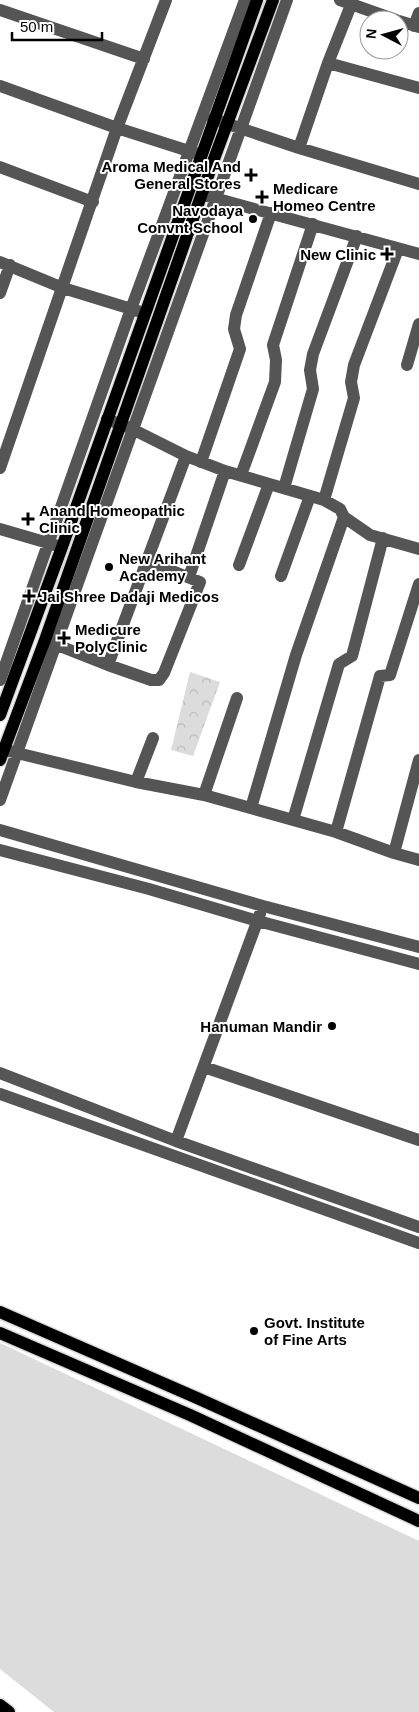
<svg xmlns="http://www.w3.org/2000/svg" width="419" height="1712" viewBox="0 0 419 1712" font-family="Helvetica,sans-serif">
<style>
.green{fill:#dcdcdc}
.forest{fill:url(#forest-crowns)}
.lines{fill:none;stroke-linecap:round;stroke-linejoin:round}
.major-casing{stroke:#dbdbdb;stroke-width:15}
.minor{stroke:#555;stroke-width:12}
.major{stroke:#000;stroke-width:12}
.poi-dot{fill:#000;stroke:#fff;stroke-width:2}
.labels{text-anchor:middle;dominant-baseline:central;stroke-width:4;stroke-linejoin:round;paint-order:stroke}
.poi-label{font-size:15px;font-weight:bold;fill:#000;stroke:#fff;text-anchor:start}
</style>
<defs>
<pattern id="forest-crowns" width="20" height="18" patternUnits="userSpaceOnUse" patternTransform="scale(1.25)"><rect width="20" height="18" fill="#dcdcdc"/><path d="M2 6a3 3 0 1 1 6 0M12 15a3 3 0 1 1 6 0" fill="none" stroke="#bbb"/></pattern>
</defs>
<rect width="100%" height="100%" fill="#fff"/>
<!-- green -->
<path class="green" d="M 0,1343 L 419,1541 L 419,1712 L 54,1712 L 0,1669 Z"/>
<!-- forest -->
<path class="forest" d="M 190,672 L 220,682 L 193,756 L 171,750 Z"/>
<g class="lines">
<!-- major casing -->
<g class="major-casing">
<path id="major" d="M 0,715 L 62,547 L 257,0
M 0,760 L 45,640 L 214,159 L 273,0
M 0,1312 L 197,1398 L 419,1498
M 0,1333 L 190,1415 L 419,1521
M 0,1705 L 9,1712"/>
</g>
<!-- minor -->
<path class="minor" d="M 340,0 L 396,20
M 0,10 L 144,59
M 399,21 L 419,27
M 414,26 L 419,13
M 328,63 L 419,88
M 0,86 L 117,128 L 195,153
M 213,119 L 299,148 L 419,184
M 299,148 L 328,63 L 351,5
M 0,167 L 93,202
M 207,196 L 419,254
M 0,262 L 63,288 L 138,311
M 0,293 L 10,265
M 407,365 L 419,324
M 107,419 L 132,429 L 186,456 L 225,471 L 324,500 L 340,509 L 344,517 L 370,535 L 419,549
M 201,462 L 240,349 L 234,329 L 236,315 L 271,213
M 0,468 L 117,128 L 166,0
M 241,475 L 275,382 L 276,360 L 273,345 L 313,224
M 284,488 L 313,389 L 310,370 L 313,354 L 357,236
M 324,500 L 354,398 L 351,382 L 354,365 L 398,249
M 0,529 L 55,545
M 239,565 L 269,484
M 281,576 L 310,496
M 189,577 L 225,471
M 47,641 L 108,665 L 151,680 L 159,680 L 164,673 L 200,582 L 147,561
M 108,665 L 186,456
M 0,680 L 131,309 L 245,0
M 9,751 L 136,782 L 204,795 L 336,832 L 394,853 L 419,860
M 136,782 L 153,738
M 204,795 L 237,698
M 0,800 L 287,0
M 251,808 L 296,655 L 344,517
M 293,820 L 339,664 L 352,656 L 383,538
M 0,830 L 263,906 L 419,947
M 336,832 L 380,676 L 390,675 L 419,584
M 0,850 L 149,889 L 258,921 L 419,964
M 394,853 L 419,760
M 204,1067 L 419,1140
M 0,1073 L 176,1141 L 419,1227
M 0,1094 L 419,1243
M 176,1141 L 260,914"/>
<!-- major -->
<use href="#major" class="major"/>
</g>
<!-- markers -->
<g class="poi-dot">
<path d="M248.5 167.5h5v5h5v5h-5v5h-5v-5h-5v-5h5z"/>
<path d="M259.5 189.5h5v5h5v5h-5v5h-5v-5h-5v-5h5z"/>
<circle cx="253" cy="219" r="5"/>
<path d="M384.5 246.5h5v5h5v5h-5v5h-5v-5h-5v-5h5z"/>
<path d="M25.5 511.5h5v5h5v5h-5v5h-5v-5h-5v-5h5z"/>
<circle cx="109" cy="567" r="5"/>
<path d="M26.5 588.5h5v5h5v5h-5v5h-5v-5h-5v-5h5z"/>
<path d="M61.5 630.5h5v5h5v5h-5v5h-5v-5h-5v-5h5z"/>
<circle cx="332" cy="1026" r="5"/>
<circle cx="254" cy="1331" r="5"/>
</g>
<g class="labels">
<!-- poi labels -->
<g class="poi-label">
<text x="241" y="166" text-anchor="end">Aroma Medical And<tspan x="241" dy="17">General Stores</tspan></text>
<text x="273" y="188">Medicare<tspan x="273" dy="17">Homeo Centre</tspan></text>
<text x="243" y="210" text-anchor="end">Navodaya<tspan x="243" dy="17">Convnt School</tspan></text>
<text x="376" y="254" text-anchor="end">New Clinic</text>
<text x="39" y="510">Anand Homeopathic<tspan x="39" dy="17">Clinic</tspan></text>
<text x="119" y="558">New Arihant<tspan x="119" dy="17">Academy</tspan></text>
<text x="39" y="596">Jai Shree Dadaji Medicos</text>
<text x="75" y="629">Medicure<tspan x="75" dy="17">PolyClinic</tspan></text>
<text x="322" y="1026" text-anchor="end">Hanuman Mandir</text>
<text x="264" y="1322">Govt. Institute<tspan x="264" dy="17">of Fine Arts</tspan></text>
</g>
</g>
<!-- north arrow -->
<g transform="translate(384 35) rotate(276)"><circle r="24" fill="#ffffff" stroke="#999999"/>
<path d="M0-4L9 19L0 12L-9 19Z" fill="#000000"/>
<text y="-8" font-size="14" font-weight="bold" text-anchor="middle" fill="#000000">N</text>
</g>
<!-- scale -->
<path d="M12 32v8h90v-8" fill="none" stroke="#000000" stroke-width="2.5"/>
<text x="20" y="32" font-size="15" fill="#000000" stroke="#ffffff" stroke-width="4" paint-order="stroke">50 m</text>
</svg>
